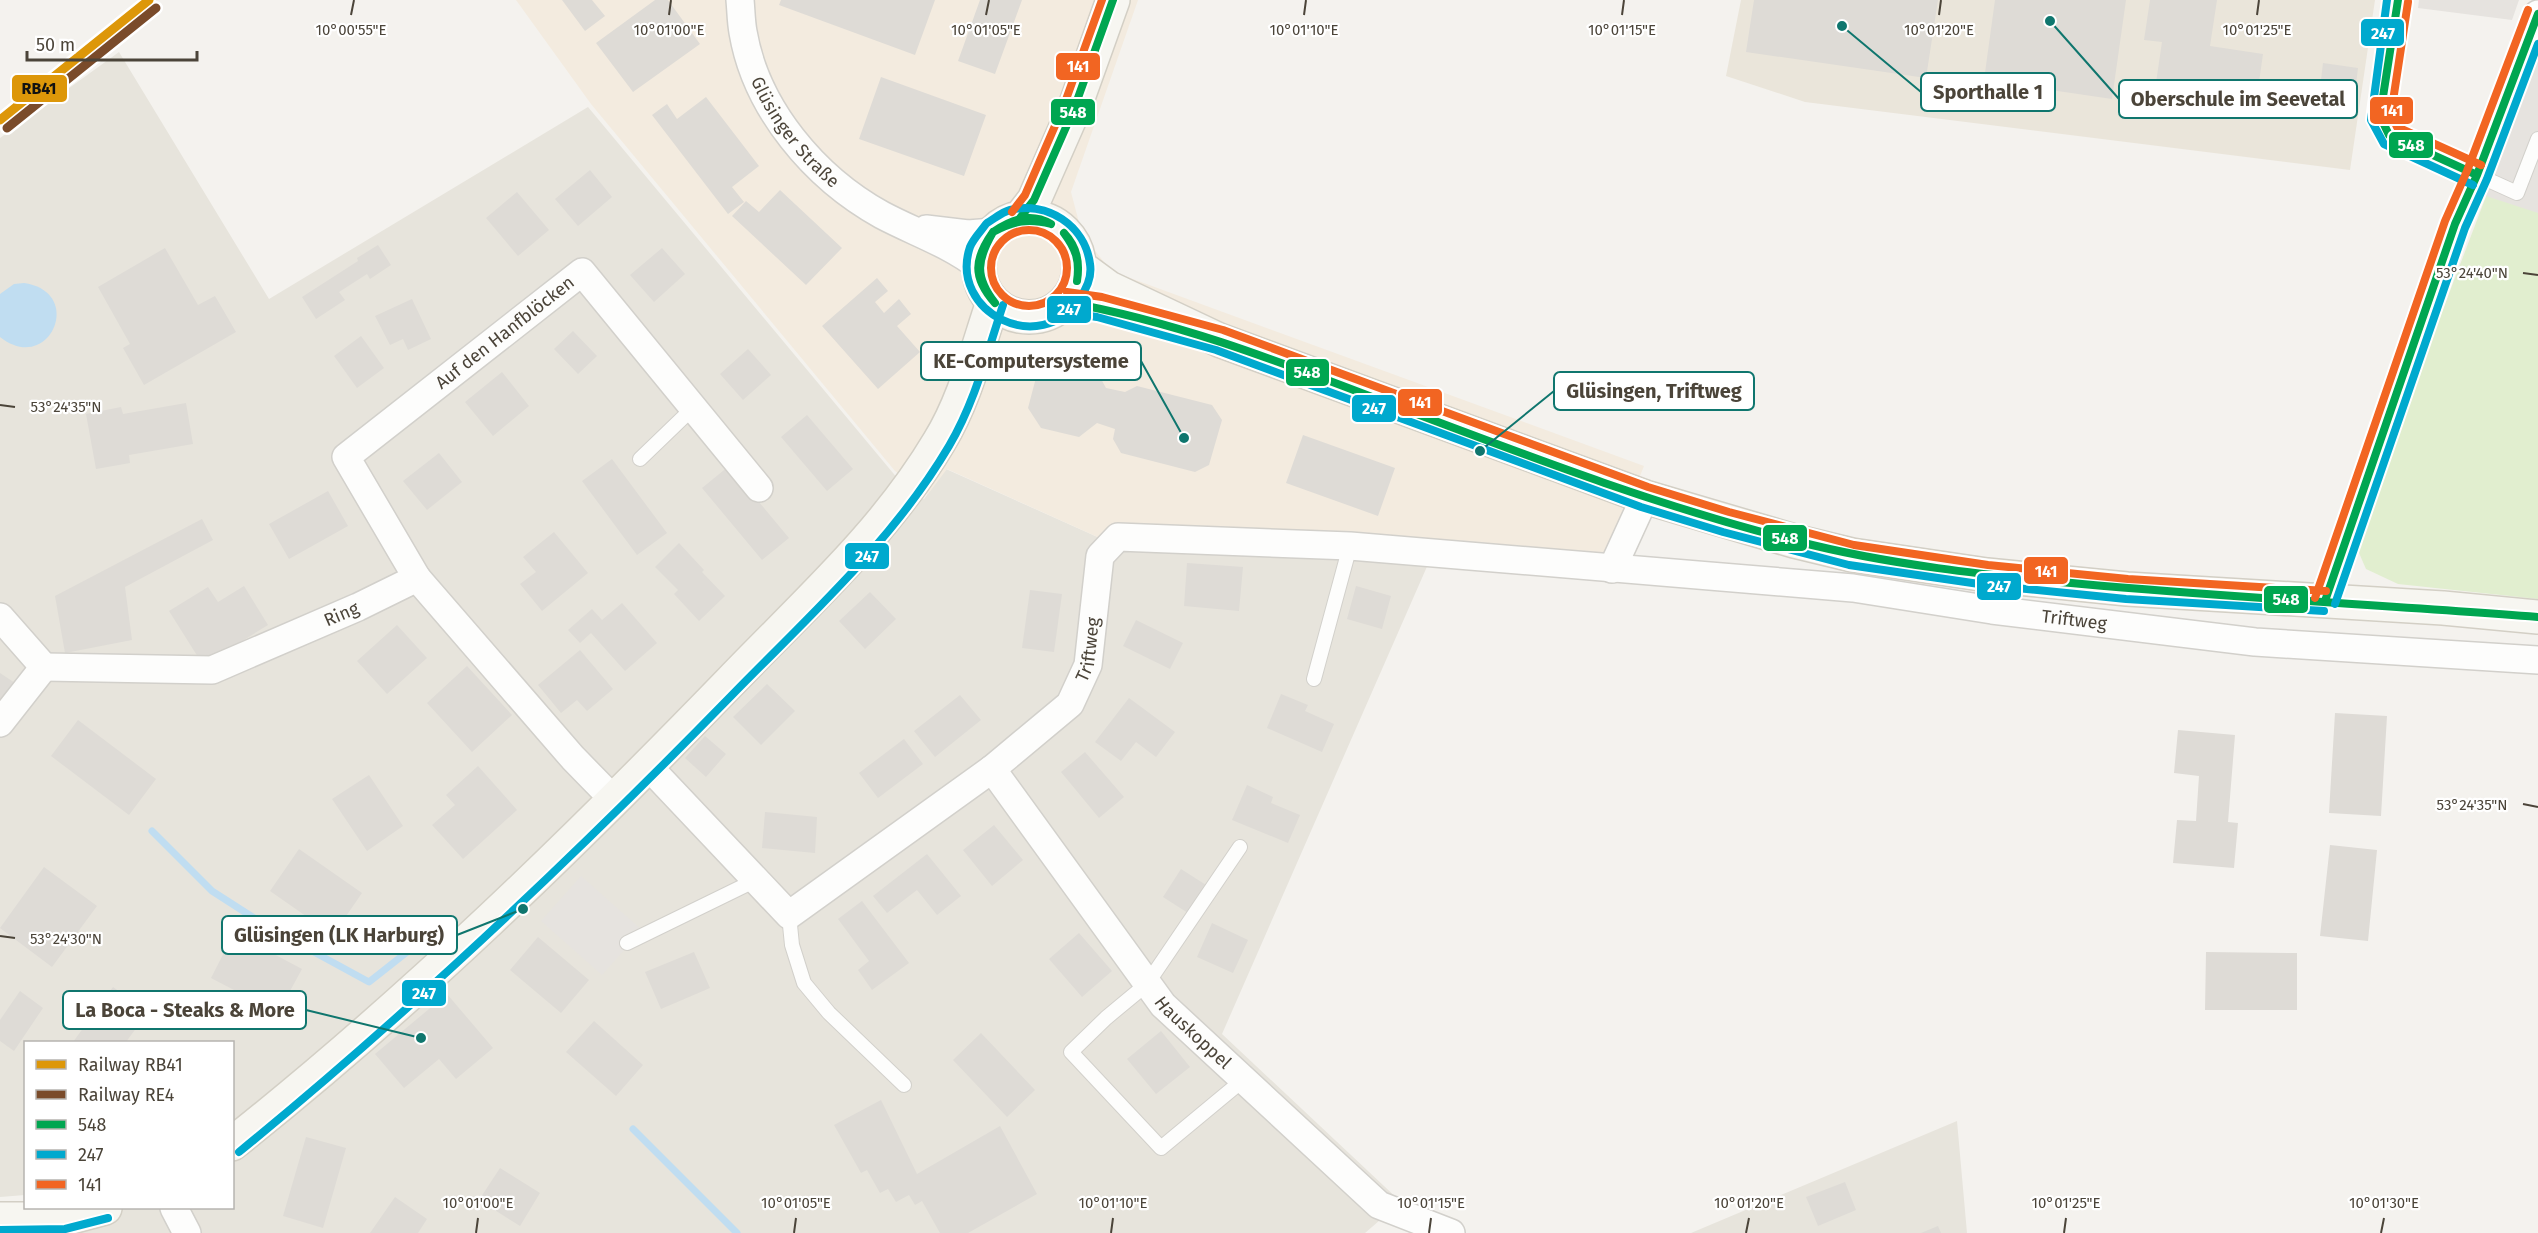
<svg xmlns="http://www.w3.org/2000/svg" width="2538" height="1233" viewBox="0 0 2538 1233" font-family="'Fira Sans',sans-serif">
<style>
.residential{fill:#e7e4dc}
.commercial{fill:#f3ebdf}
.education{fill:#eae5da}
.garden{fill:#e1eecf}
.parking{fill:#e6e3df}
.water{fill:#c0ddf1}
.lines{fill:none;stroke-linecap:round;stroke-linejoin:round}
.stream{stroke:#c0ddf1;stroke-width:7}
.building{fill:#dedbd6}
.lane-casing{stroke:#d2d0cb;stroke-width:16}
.street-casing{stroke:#d2d0cb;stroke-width:30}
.secondary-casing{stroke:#d3cfc5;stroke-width:36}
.lane{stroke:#fdfdfc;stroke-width:14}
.street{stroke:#fdfdfc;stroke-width:27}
.secondary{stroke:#f7f6f1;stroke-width:33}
.bus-1-casing{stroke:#fff;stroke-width:12}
.bus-2-casing{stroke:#fff;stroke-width:12}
.bus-3-casing{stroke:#fff;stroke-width:12}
.bus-1{stroke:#00a651;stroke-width:8}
.bus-2{stroke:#00a9ce;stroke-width:8}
.bus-3{stroke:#f26522;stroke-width:8}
.rail-1-casing{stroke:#fff;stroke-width:14}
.rail-2-casing{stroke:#fff;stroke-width:14}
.rail-1{stroke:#dd9709;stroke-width:9}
.rail-2{stroke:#7a4b2a;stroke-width:9}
.ticks{fill:none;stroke:#4b4439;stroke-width:2}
.labels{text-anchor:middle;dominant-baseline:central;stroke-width:4.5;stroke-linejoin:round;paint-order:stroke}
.street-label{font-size:18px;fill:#4b4439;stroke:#fff}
.ticks-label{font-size:15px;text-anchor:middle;fill:#4b4439;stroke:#fff;stroke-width:4.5;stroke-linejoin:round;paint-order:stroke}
.leader{fill:none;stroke:#0f766e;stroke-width:2}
.callout-dot{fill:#0f766e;stroke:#fff;stroke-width:2}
.callout{fill:#fff;stroke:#0f766e;stroke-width:2}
.callout-label{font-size:20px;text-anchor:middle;font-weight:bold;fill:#4b4439}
.line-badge{stroke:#fff;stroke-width:2}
.badge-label{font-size:16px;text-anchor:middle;font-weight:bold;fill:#fff}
.pale-badge-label{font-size:16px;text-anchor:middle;font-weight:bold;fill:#111}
</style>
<rect width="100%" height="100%" fill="#f4f2ee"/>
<!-- residential -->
<path class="residential" d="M 119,52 L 269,299 L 588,107 L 898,479 L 924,499 L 946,469 L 1122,548 L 1429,562 L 1222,1034 L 1401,1202 L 1365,1233 L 48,1233 L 52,1208 L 232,1208 L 232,1042 L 26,1042 L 25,1195 L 0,1197 L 0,138 Z
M 1957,1121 L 1967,1233 L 1691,1233 Z"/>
<!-- commercial -->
<path class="commercial" d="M 516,0 L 1138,0 L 1071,192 L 1082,234 L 1111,271 L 1644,466 L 1599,577 L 1429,562 L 1122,548 L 947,469 L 928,494 L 895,471 L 591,104 Z"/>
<!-- education -->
<path class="education" d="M 1741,0 L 2375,0 L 2350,170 L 1805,102 L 1726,76 Z"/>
<!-- garden -->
<path class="garden" d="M 2538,60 L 2538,599 L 2398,584 L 2366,569 L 2356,546 L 2357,535 Z"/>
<!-- parking -->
<path class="parking" d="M 2419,0 L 2519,0 L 2512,20 L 2418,8 Z
M 2538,60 L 2538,213 L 2486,196 Z
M 581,876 L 642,930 L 602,975 L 541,921 Z"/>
<!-- water -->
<path class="water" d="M 24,283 C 86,292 49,376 0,337 L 0,294 L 14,284 Z"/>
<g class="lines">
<!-- stream -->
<path class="stream" d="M 152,831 L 212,891 L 268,927 L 369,982 L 421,941
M 633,1129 L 737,1233"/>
</g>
<!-- building -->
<path class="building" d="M 562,0 L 592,0 L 605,16 L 585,31 Z
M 655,0 L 668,0 L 700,44 L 633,92 L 596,43 Z
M 781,0 L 935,0 L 915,55 L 779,5 Z
M 980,0 L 1022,0 L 995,74 L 958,61 Z
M 1754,0 L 1938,0 L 1926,78 L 1746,52 Z
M 1995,0 L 2126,0 L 2112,99 L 1984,80 Z
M 2150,0 L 2217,0 L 2210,46 L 2263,54 L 2254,117 L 2153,103 L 2162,42 L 2144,40 Z
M 2323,63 L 2358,68 L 2353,109 L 2318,105 Z
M 881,77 L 986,115 L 964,176 L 859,139 Z
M 706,97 L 759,166 L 732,187 L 744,202 L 728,214 L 652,115 L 667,104 L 677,119 Z
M 590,170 L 612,197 L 578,226 L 555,199 Z
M 780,190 L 842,248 L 806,285 L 732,216 L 746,201 L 759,212 Z
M 517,192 L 549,230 L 518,256 L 486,218 Z
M 378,245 L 391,265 L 370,279 L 367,274 L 339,292 L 345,300 L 316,319 L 302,297 L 358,261 L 357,258 Z
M 165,248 L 198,305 L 215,296 L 236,332 L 144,385 L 123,348 L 130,344 L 98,287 Z
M 662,248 L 685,274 L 654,302 L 630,275 Z
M 877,278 L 888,291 L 875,302 L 884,313 L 899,299 L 911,314 L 897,326 L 920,352 L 878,389 L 822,326 Z
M 412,299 L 431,339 L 408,350 L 403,339 L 390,345 L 375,316 Z
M 573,331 L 597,356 L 578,374 L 554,349 Z
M 361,336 L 384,368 L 357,388 L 334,356 Z
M 748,349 L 771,375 L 743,400 L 720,374 Z
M 1060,358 L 1094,366 L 1106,388 L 1125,392 L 1137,386 L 1212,405 L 1222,420 L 1209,465 L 1195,472 L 1121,453 L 1113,439 L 1115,429 L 1097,423 L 1079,437 L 1041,428 L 1028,408 L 1038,370 Z
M 502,372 L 529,406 L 493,436 L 465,402 Z
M 186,403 L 193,444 L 129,455 L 130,463 L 96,469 L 86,414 L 121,407 L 123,414 Z
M 807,415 L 853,469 L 827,491 L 781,437 Z
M 1303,435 L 1395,468 L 1378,516 L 1286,483 Z
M 439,453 L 462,482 L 427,510 L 403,481 Z
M 612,459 L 667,533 L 637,555 L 582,481 Z
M 729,466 L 789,538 L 762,560 L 702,488 Z
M 328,491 L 348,526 L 289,559 L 269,524 Z
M 202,519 L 213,540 L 125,587 L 132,640 L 65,653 L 55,596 Z
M 554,532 L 588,573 L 542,611 L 520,584 L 536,572 L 523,557 Z
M 679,543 L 704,570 L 702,572 L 725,596 L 699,621 L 674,594 L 678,590 L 655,567 Z
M 1187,563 L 1243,567 L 1239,611 L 1184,606 Z
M 244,586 L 268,625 L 203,665 L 169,611 L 208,587 L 218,602 Z
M 1356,586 L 1391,596 L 1382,629 L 1347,619 Z
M 1030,590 L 1062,594 L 1054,652 L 1022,648 Z
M 870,592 L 896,619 L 865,649 L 839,621 Z
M 622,603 L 657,643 L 625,671 L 591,633 L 580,643 L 568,630 L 592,609 L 602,620 Z
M 1136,620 L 1183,643 L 1170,669 L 1123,646 Z
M 397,625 L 427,658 L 387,694 L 357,661 Z
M 580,650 L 613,689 L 587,711 L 577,700 L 561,713 L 538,685 Z
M 467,666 L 512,715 L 472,752 L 427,703 Z
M 0,673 L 15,683 L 0,706 Z
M 767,684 L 795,711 L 761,745 L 733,717 Z
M 1281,694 L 1308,705 L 1305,711 L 1334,724 L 1322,752 L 1267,728 Z
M 960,695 L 981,720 L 935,757 L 914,731 Z
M 1129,698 L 1175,732 L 1156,757 L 1136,742 L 1121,761 L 1095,742 Z
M 2335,713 L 2387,716 L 2381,816 L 2329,813 Z
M 78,720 L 156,779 L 129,815 L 51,756 Z
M 2178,730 L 2235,735 L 2228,822 L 2238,823 L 2234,868 L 2173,863 L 2177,820 L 2196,821 L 2199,776 L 2174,773 Z
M 705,736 L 726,754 L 706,777 L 685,758 Z
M 904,739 L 923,764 L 878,798 L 859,773 Z
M 1085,752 L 1124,797 L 1099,818 L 1061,772 Z
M 478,766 L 517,810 L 463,859 L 432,825 L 455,805 L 446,795 Z
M 369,775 L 403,826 L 367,851 L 332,799 Z
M 1247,785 L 1273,797 L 1271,803 L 1300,815 L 1288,843 L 1232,820 Z
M 765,812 L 817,817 L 815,853 L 762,848 Z
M 994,825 L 1023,860 L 992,886 L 963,850 Z
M 2330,845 L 2377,850 L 2368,941 L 2320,936 Z
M 299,849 L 362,893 L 333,935 L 270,891 Z
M 927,854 L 961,896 L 937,915 L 917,890 L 887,913 L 873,896 Z
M 44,867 L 97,906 L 52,967 L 0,928 Z
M 1181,869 L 1206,885 L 1188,913 L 1163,897 Z
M 862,901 L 909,963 L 872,990 L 858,970 L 869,961 L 838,919 Z
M 1212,923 L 1248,940 L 1233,973 L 1197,957 Z
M 234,933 L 302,969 L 278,1013 L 211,978 Z
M 1079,933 L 1112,971 L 1082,997 L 1049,959 Z
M 538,937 L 589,980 L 561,1013 L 510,970 Z
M 694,952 L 710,988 L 661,1009 L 645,972 Z
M 2206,952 L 2297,953 L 2297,1010 L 2205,1010 Z
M 113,987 L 148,1012 L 126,1042 L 73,1042 Z
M 20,991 L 43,1008 L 14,1051 L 0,1041 L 0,1020 Z
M 447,994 L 493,1048 L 456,1079 L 439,1059 L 404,1088 L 375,1054 Z
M 594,1021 L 643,1065 L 616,1096 L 566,1052 Z
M 1161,1031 L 1190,1067 L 1156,1094 L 1127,1059 Z
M 981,1033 L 1035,1090 L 1007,1117 L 953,1060 Z
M 881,1100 L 917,1174 L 1000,1126 L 1037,1194 L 968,1233 L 940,1233 L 922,1201 L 915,1205 L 909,1195 L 896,1202 L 888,1189 L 880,1193 L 867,1170 L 861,1173 L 834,1125 Z
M 306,1137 L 346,1148 L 323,1228 L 283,1216 Z
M 500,1168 L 540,1193 L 520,1226 L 479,1200 Z
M 1845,1182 L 1856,1210 L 1818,1226 L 1806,1197 Z
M 395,1197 L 427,1219 L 418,1233 L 370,1233 Z
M 1938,1226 L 1941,1233 L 1921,1233 Z"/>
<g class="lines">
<!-- lane casing -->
<g class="lane-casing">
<path id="lane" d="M 2398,0 L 2380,116 L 2389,135 L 2517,193 L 2538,139
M 640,459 L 694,407
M 1314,679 L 1350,546
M 1240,847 L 1147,984 L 1106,1018 L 1071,1052 L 1161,1148 L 1243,1080
M 789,915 L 792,945 L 804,983 L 829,1013 L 904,1085
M 627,943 L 756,880"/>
</g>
<!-- street casing -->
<g class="street-casing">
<g id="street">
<path id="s1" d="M 740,0 C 741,10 741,21 743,32 C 756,109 815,178 882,215 C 914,232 950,244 978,266"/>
<path d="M 926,229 L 968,234 L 993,232"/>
<path d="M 1612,569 L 1645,497"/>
<path d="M 2325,601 L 2455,224 L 2477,175 L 2538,14"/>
<path d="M 0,617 L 44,667"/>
<path id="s2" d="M 44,667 L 212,670 L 358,607 L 417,578"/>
<path d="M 0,723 L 44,667"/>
<path id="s3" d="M 648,766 L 789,915 L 992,769 L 1070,704 L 1088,665 L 1100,556 L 1118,537 L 1350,546 L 1853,588 L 1992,610 L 2255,642 L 2538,660"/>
<path id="s4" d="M 992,769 L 1163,1005 L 1379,1205 L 1451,1233"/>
<path id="s5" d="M 614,800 L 573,758 L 417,578 L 346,457 L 582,272 L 759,488"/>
<path d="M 174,1208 L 187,1233"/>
</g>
</g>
<!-- secondary casing -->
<g class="secondary-casing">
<path id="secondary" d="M979 267a50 50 0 1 1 100 0a50 50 0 1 1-100 0Z
M 1020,218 L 1034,200 L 1074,109 L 1113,0
M 1079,266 L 1109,288 L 1219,340 L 1645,497 L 1794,541 L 1852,555 L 1987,575 L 2127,589 L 2443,608 L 2538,617
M 232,1144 C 411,1002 573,844 731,681 C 804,605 885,533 939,442 C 965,400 977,349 993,302
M 0,1219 L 64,1219 L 105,1208"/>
</g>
<!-- lane -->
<use href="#lane" class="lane"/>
<!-- street -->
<use href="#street" class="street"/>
<!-- secondary -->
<use href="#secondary" class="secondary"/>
<!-- bus-1 casing -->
<g class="bus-1-casing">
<path id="bus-1" d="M 2398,0 L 2380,116 L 2389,135 L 2477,175
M 1020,218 L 1034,200 L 1074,109 L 1113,0
M 993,232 C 977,260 974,276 995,303
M 993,232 C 974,259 972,277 995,303
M 993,232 C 1011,220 1030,212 1051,224
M 993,232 C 1014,221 1028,218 1051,224
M 1064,233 C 1077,247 1080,262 1077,281
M 1064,233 C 1076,249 1080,261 1077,281
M 1065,302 C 1174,321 1275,360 1377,399 C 1515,451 1653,505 1796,541 C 1889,565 1986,575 2082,584 C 2234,598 2386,605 2538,617
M 2325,601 L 2455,224 L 2477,175 L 2538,14"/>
</g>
<!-- bus-2 casing -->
<g class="bus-2-casing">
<path id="bus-2" d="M 2387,0 L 2371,120 L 2384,144 L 2473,185
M 986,224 C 981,231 973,239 970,247 C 948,312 1041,359 1080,298 C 1087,288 1092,276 1090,264 C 1085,225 1047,201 1010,210 C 1002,212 994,219 987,223
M 1063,312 L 1097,317 L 1216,350 L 1641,507 L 1723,532 L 1849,565 L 1986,585 L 2126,599 L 2324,611
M 2335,604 L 2465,228 L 2487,179 L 2538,44
M 239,1152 C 413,1010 575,856 732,695 C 809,616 893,541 949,446 C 975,402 987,353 1003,305
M 0,1230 L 65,1229 L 108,1218"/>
</g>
<!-- bus-3 casing -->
<g class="bus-3-casing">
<path id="bus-3" d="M 2408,2 L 2391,114 L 2397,127 L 2481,165
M 1012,212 L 1025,195 L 1064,105 L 1102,0
M991 268a38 38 0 1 1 76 0a38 38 0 1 1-76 0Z
M 1067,292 L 1102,297 L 1223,330 L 1648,487 L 1729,512 L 1854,545 L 1988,565 L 2128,579 L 2326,591
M 2315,598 L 2445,221 L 2467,171 L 2528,10"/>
</g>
<!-- bus-1 -->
<use href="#bus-1" class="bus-1"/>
<!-- bus-2 -->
<use href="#bus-2" class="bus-2"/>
<!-- bus-3 -->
<use href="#bus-3" class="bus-3"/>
<!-- rail-1 casing -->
<g class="rail-1-casing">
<path id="rail-1" d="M 0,120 L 149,0"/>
</g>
<!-- rail-2 casing -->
<g class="rail-2-casing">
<path id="rail-2" d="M 7,128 L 156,8"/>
</g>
<!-- rail-1 -->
<use href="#rail-1" class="rail-1"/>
<!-- rail-2 -->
<use href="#rail-2" class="rail-2"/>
</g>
<!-- ticks -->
<path class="ticks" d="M 351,15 L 354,0M 669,15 L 671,0M 986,15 L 989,0M 1304,15 L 1306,0M 1622,15 L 1624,0M 1939,15 L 1941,0M 2257,15 L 2259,0M 2523,273 L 2538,275M 0,405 L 15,407M 2523,804 L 2538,807M 0,936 L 15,938M 476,1233 L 478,1218M 794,1233 L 796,1218M 1111,1233 L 1113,1218M 1429,1233 L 1431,1218M 1746,1233 L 1749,1218M 2064,1233 L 2066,1218M 2381,1233 L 2384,1218"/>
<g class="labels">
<!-- street labels -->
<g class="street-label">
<text stroke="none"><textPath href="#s1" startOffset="147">Glüsinger Straße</textPath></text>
<text stroke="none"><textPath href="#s5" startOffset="639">Auf den Hanfblöcken</textPath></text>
<text stroke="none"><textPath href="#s2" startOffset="309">Ring</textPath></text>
<text stroke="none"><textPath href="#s3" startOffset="1696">Triftweg</textPath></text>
<text stroke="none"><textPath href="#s3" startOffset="615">Triftweg</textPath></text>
<text stroke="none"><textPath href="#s4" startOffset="332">Hauskoppel</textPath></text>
</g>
</g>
<g class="ticks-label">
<text x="351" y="35">10°00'55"E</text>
<text x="669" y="35">10°01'00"E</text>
<text x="986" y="35">10°01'05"E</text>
<text x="1304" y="35">10°01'10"E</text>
<text x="1622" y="35">10°01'15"E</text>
<text x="1939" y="35">10°01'20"E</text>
<text x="2257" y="35">10°01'25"E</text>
<text x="2472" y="278">53°24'40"N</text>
<text x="66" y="412">53°24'35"N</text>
<text x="2472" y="810">53°24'35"N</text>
<text x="66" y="944">53°24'30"N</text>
<text x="478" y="1208">10°01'00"E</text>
<text x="796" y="1208">10°01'05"E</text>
<text x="1113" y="1208">10°01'10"E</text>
<text x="1431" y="1208">10°01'15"E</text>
<text x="1749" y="1208">10°01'20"E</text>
<text x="2066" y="1208">10°01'25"E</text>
<text x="2384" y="1208">10°01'30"E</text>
</g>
<!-- callouts -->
<path class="leader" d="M1842 26L1921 92M2050 21L2119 99M1184 438L1141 361M1480 451L1554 391M523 909L457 935M421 1038L306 1010"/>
<g class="callout-dot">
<circle cx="1842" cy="26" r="6"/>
<circle cx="2050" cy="21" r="6"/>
<circle cx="1184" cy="438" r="6"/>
<circle cx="1480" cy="451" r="6"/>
<circle cx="523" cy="909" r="6"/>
<circle cx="421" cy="1038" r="6"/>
</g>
<g class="callout">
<rect x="1921" y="73" width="134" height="38" rx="6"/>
<rect x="2119" y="80" width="238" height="38" rx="6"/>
<rect x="921" y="342" width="220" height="38" rx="6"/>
<rect x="1554" y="372" width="200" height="38" rx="6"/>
<rect x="222" y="916" width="235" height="38" rx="6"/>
<rect x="63" y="991" width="243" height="38" rx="6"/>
</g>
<g class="callout-label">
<text x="1988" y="99">Sporthalle 1</text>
<text x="2238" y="106">Oberschule im Seevetal</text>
<text x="1031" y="368">KE-Computersysteme</text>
<text x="1654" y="398">Glüsingen, Triftweg</text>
<text x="339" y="942">Glüsingen (LK Harburg)</text>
<text x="185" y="1017">La Boca - Steaks &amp; More</text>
</g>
<g class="line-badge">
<rect x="2360" y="18" width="45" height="29" rx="6" fill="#00a9ce"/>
<rect x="1055" y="52" width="46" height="29" rx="6" fill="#f26522"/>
<rect x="11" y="74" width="57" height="29" rx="6" fill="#dd9709"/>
<rect x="2369" y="96" width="45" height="29" rx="6" fill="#f26522"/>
<rect x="1050" y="98" width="46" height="28" rx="6" fill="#00a651"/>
<rect x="2388" y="131" width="46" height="28" rx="6" fill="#00a651"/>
<rect x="1046" y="295" width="46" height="29" rx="6" fill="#00a9ce"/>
<rect x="1285" y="358" width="45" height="29" rx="6" fill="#00a651"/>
<rect x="1397" y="388" width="46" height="29" rx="6" fill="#f26522"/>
<rect x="1351" y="394" width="46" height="29" rx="6" fill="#00a9ce"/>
<rect x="1762" y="524" width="46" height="28" rx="6" fill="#00a651"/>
<rect x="844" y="542" width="46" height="28" rx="6" fill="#00a9ce"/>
<rect x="2023" y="556" width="46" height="29" rx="6" fill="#f26522"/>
<rect x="1976" y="572" width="46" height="29" rx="6" fill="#00a9ce"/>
<rect x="2263" y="585" width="46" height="29" rx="6" fill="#00a651"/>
<rect x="401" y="979" width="46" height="28" rx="6" fill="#00a9ce"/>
</g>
<g class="badge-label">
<text x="2383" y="39">247</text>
<text x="1078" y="72">141</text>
<text x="2392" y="116">141</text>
<text x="1073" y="118">548</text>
<text x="2411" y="151">548</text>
<text x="1069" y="315">247</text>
<text x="1307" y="378">548</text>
<text x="1420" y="408">141</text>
<text x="1374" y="414">247</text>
<text x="1785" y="544">548</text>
<text x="867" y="562">247</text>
<text x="2046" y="577">141</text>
<text x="1999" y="592">247</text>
<text x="2286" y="605">548</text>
<text x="424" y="999">247</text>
</g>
<g class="pale-badge-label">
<text x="39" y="94">RB41</text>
</g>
<!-- legend -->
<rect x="24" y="1041" width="210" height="168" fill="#ffffff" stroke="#b7b4b0" stroke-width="1.5"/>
<rect x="36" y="1060" width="30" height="9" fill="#dd9709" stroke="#b7b4b0" stroke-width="1.5"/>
<text x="78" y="1071" font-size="18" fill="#4b4439">Railway RB41</text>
<rect x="36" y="1090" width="30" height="9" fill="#7a4b2a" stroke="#b7b4b0" stroke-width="1.5"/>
<text x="78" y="1101" font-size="18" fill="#4b4439">Railway RE4</text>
<rect x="36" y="1120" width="30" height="9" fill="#00a651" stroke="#b7b4b0" stroke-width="1.5"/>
<text x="78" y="1131" font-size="18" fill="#4b4439">548</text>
<rect x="36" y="1150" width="30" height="9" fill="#00a9ce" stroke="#b7b4b0" stroke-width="1.5"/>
<text x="78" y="1161" font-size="18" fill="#4b4439">247</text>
<rect x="36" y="1180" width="30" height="9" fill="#f26522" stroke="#b7b4b0" stroke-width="1.5"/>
<text x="78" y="1191" font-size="18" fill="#4b4439">141</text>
<!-- scale -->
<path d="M27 51v9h170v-9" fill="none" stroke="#4b4439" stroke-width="3"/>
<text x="36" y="51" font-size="18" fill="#4b4439" stroke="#ffffff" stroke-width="4.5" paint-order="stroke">50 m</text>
</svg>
